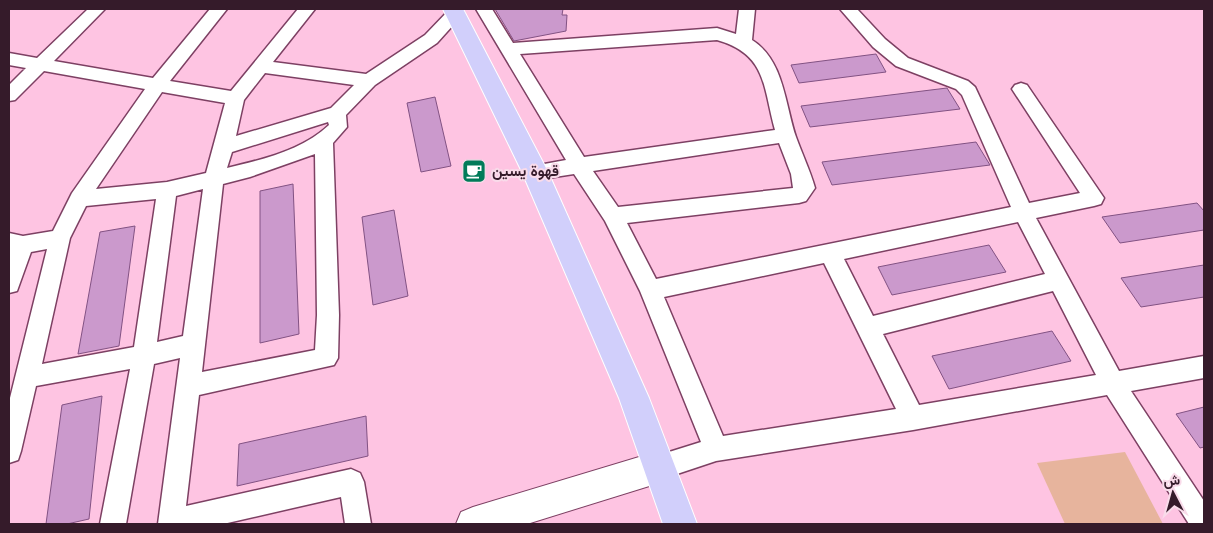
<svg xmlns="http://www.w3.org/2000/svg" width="1213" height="533" viewBox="0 0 1213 533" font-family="'Nunito Sans',Vazirmatn,sans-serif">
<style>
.green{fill:#e7b49d}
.building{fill:#cb99cc;stroke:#825283}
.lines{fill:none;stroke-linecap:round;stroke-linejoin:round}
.street-casing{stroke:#7d4063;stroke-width:3}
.secondary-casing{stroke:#7d4063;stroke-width:2}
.primary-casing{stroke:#fff;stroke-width:2}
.street{fill:#fff;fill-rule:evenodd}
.secondary{fill:#fff;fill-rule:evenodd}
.primary{fill:#d1cffb;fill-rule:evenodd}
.labels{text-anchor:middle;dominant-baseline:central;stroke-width:4;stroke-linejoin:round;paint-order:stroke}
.poi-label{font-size:15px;font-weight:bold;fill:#351b2a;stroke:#f9dbea;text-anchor:start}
</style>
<rect width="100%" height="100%" fill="#fec4e2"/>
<!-- green -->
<path class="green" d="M 1125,452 L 1163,524 L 1065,524 L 1037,463 Z"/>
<!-- building -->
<path class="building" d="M 495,9 L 563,9 L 562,15 L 567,15 L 566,31 L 514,41 Z
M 876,54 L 886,72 L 799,83 L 791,65 Z
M 947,88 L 960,109 L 810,127 L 801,106 Z
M 435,97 L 451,166 L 421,172 L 407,103 Z
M 976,142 L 990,165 L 832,185 L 822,162 Z
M 293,184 L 299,334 L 260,343 L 260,191 Z
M 1197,203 L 1204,211 L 1204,230 L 1120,243 L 1102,217 Z
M 394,210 L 408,296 L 373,305 L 362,217 Z
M 135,226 L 119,346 L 78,354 L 100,232 Z
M 989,245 L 1006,272 L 892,295 L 878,267 Z
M 1204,265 L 1204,297 L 1141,307 L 1121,278 Z
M 1052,331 L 1071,361 L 949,389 L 932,356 Z
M 102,396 L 89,519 L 67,524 L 46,524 L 62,405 Z
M 1204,407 L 1204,447 L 1200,448 L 1176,414 Z
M 366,416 L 368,456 L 237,486 L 239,444 Z"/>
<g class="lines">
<!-- street casing -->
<g class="street-casing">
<path id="street" d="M 88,9 L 105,9 L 54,61 L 153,78 L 210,9 L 227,9 L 170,81 L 231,91 L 298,9 L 315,9 L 273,62 L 366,74 L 425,35 L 450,9 L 462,9 L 464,13 L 437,43 L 375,85 L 346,115 L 347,127 L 333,143 L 339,315 L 338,358 L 334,365 L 199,395 L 186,506 L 351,469 L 360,473 L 364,482 L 371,524 L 345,524 L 341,497 L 223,524 L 158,524 L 180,358 L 154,364 L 126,524 L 100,524 L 130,369 L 36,386 L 21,451 L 18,460 L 9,463 L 9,402 L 47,249 L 31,252 L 17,291 L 9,293 L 10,251 L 9,251 L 9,233 L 23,236 L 53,231 L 72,193 L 145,89 L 44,71 L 15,100 L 9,101 L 9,85 L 26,68 L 9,65 L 9,53 L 37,58 ZM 265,73 L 354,85 L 331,108 L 236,136 L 244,100 ZM 162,92 L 225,103 L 206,173 L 167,182 L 96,189 ZM 328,122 L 329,125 C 303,150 261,160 227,168 L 232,152 ZM 315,154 L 317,315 L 315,350 L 202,372 L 223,184 L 250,177 ZM 203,189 L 183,336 L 157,342 L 176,196 ZM 156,199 L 134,347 L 42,364 L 70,238 L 86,206 Z
M 476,9 L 492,9 L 513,43 L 717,28 L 736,34 L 739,9 L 755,9 L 752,40 C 784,60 785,105 796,137 C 802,154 810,170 815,188 L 806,201 L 799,203 L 627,223 L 656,279 L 1011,207 L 962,95 L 956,89 L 896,66 L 873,47 L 840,9 L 857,9 L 885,39 L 908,58 L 968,81 L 975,87 L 1029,203 L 1080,193 L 1012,89 L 1015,85 L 1021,83 L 1027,85 L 1104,198 L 1101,204 L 1094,206 L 1036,218 L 1119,371 L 1204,356 L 1204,378 L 1131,391 L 1204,501 L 1204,524 L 1189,524 L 1107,395 L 913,430 L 716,461 L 659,480 L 650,476 L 646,467 L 650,458 L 701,442 L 640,291 L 605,221 L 574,174 L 535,180 L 528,177 L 525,172 L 528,167 L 566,160 ZM 717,40 C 767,54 763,87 775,130 L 584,157 L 520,54 ZM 779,143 L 791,174 L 793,188 L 618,207 L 593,171 ZM 1018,222 L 1045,274 L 873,316 L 844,259 ZM 824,263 L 896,409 L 723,436 L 664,297 ZM 1053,291 L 1096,375 L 919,405 L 883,334 Z"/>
</g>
<!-- secondary casing -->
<g class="secondary-casing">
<path id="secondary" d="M 659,451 L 671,455 L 675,467 L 671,479 L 659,483 L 527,524 L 456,524 L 461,512 L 473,507 Z"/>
</g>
<!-- primary casing -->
<g class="primary-casing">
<path id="primary" d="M 443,9 L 463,9 L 548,172 L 649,398 L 697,524 L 663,524 L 619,398 L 522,172 Z"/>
</g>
<!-- street -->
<use href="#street" class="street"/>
<!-- secondary -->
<use href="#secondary" class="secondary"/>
<!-- primary -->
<use href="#primary" class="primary"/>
</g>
<!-- icons -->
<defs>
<g id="cafe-square" transform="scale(1.25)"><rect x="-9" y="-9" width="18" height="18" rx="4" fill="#007b59" stroke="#f9dbea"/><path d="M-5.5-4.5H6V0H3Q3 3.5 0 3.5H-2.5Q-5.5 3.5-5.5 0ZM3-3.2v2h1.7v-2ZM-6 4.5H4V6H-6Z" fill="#fff"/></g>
</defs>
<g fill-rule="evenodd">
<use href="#cafe-square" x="474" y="171"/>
</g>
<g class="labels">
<!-- poi labels -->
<g class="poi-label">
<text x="492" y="171">قهوة يسين</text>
</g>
</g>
<!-- border -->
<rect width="1213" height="533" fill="none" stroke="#351b2a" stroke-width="20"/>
<!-- north arrow -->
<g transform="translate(1173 493) rotate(354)" stroke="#f9dbea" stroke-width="4" paint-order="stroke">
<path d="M0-4L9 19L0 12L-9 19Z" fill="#351b2a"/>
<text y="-8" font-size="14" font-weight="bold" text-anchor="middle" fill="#351b2a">ش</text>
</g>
</svg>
